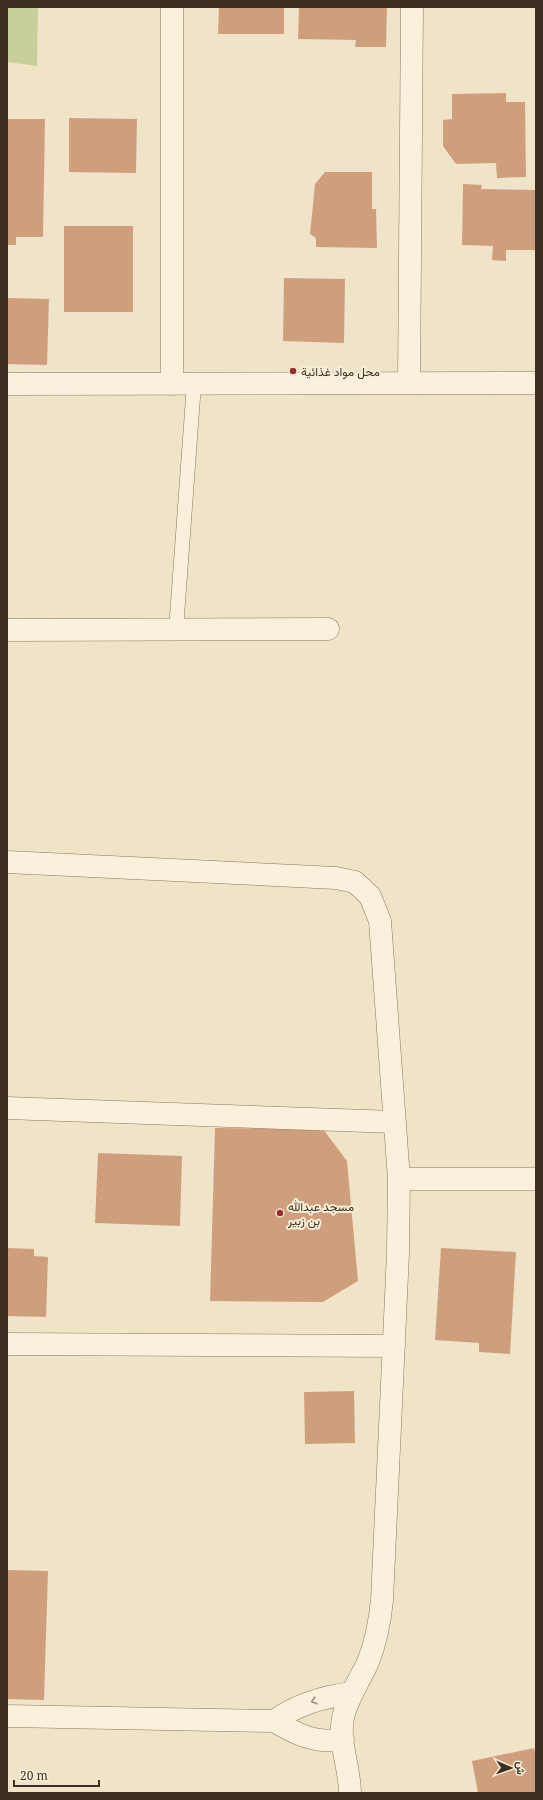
<svg xmlns="http://www.w3.org/2000/svg" width="543" height="1800" viewBox="0 0 543 1800" font-family="'Noto Serif',Vazirmatn,serif">
<style>
.green{fill:#c9cf9b}
.building{fill:#cf9f7d}
.lines{fill:none;stroke-linecap:round;stroke-linejoin:round}
.service-casing{stroke:#8d765c;stroke-width:15}
.minor-casing{stroke:#8d765c;stroke-width:23}
.service{stroke:#faf1dc;stroke-width:14}
.minor{stroke:#faf1dc;stroke-width:22}
.oneway{stroke:#9c907e}
.poi-dot{fill:#9e2a2b;stroke:#f7eed8;stroke-width:1.5}
.labels{text-anchor:middle;dominant-baseline:central;stroke-width:4;stroke-linejoin:round;paint-order:stroke}
.poi-label{font-size:12px;fill:#3d2e20;stroke:#f7eed8;text-anchor:start}
</style>
<rect width="100%" height="100%" fill="#f0e4c8"/>
<!-- green -->
<path class="green" d="M 7,7 L 38,7 L 37,66 L 7,62 Z"/>
<!-- building -->
<path class="building" d="M 219,7 L 284,7 L 284,34 L 218,34 Z
M 299,7 L 387,7 L 386,47 L 355,47 L 356,40 L 298,39 Z
M 506,93 L 506,102 L 525,102 L 526,177 L 497,178 L 496,163 L 456,164 L 443,146 L 443,120 L 452,119 L 452,94 Z
M 69,118 L 137,119 L 136,173 L 69,172 Z
M 8,119 L 45,119 L 43,237 L 16,237 L 16,245 L 7,245 L 7,127 Z
M 325,172 L 372,172 L 372,209 L 376,209 L 377,248 L 316,247 L 316,238 L 310,234 L 315,184 Z
M 463,184 L 482,185 L 481,189 L 536,190 L 536,250 L 506,250 L 506,261 L 492,260 L 493,246 L 462,245 Z
M 64,226 L 133,226 L 133,312 L 64,312 Z
M 284,278 L 345,279 L 344,343 L 283,341 Z
M 7,298 L 49,299 L 47,365 L 7,364 Z
M 215,1128 L 323,1129 L 347,1161 L 358,1281 L 323,1302 L 210,1301 Z
M 98,1153 L 182,1156 L 180,1226 L 95,1223 Z
M 7,1248 L 34,1249 L 34,1256 L 48,1257 L 46,1317 L 7,1316 Z
M 441,1248 L 516,1252 L 510,1354 L 479,1352 L 479,1343 L 435,1340 Z
M 354,1391 L 355,1443 L 305,1444 L 304,1392 Z
M 7,1570 L 48,1571 L 44,1700 L 7,1699 Z
M 534,1748 L 536,1755 L 536,1793 L 478,1793 L 472,1761 Z"/>
<g class="lines">
<!-- service casing -->
<g class="service-casing">
<path id="service" d="M 176,630 L 194,384"/>
</g>
<!-- minor casing -->
<g class="minor-casing">
<path id="minor" d="M 172,7 L 172,384
M 409,383 L 412,7
M 7,384 L 536,383
M 7,630 L 328,629
M 7,862 L 336,878 L 355,882 L 370,896 L 380,921 L 399,1179 L 398,1253 L 382,1600 C 380,1621 376,1642 368,1662 C 360,1680 347,1698 343,1718 C 338,1742 350,1768 350,1793
M 7,1108 L 395,1122
M 399,1179 L 536,1179
M 7,1344 L 394,1346
M 7,1716 L 274,1721 C 298,1735 314,1743 343,1740
M 274,1721 C 298,1704 323,1697 352,1693"/>
</g>
<!-- service -->
<use href="#service" class="service"/>
<!-- minor -->
<use href="#minor" class="minor"/>
</g>
<!-- one-way arrows -->
<defs><path id="oneway-chevron" d="M-2-3.5L2.5 0L-2 3.5" fill="none" stroke-width="1.6" stroke-linecap="round" stroke-linejoin="round"/></defs>
<use class="oneway" href="#oneway-chevron" transform="translate(314 1701) rotate(162)"/>
<!-- markers -->
<g class="poi-dot">
<circle cx="293" cy="371" r="4"/>
<circle cx="280" cy="1213" r="4"/>
</g>
<g class="labels">
<!-- poi labels -->
<g class="poi-label">
<text x="301" y="371">محل مواد غذائية</text>
<text x="288" y="1206">مسجد عبدالله<tspan x="288" dy="14">بن زبير</tspan></text>
</g>
</g>
<!-- border -->
<rect width="543" height="1800" fill="none" stroke="#3d2e20" stroke-width="16"/>
<!-- north arrow -->
<g transform="translate(511 1768) rotate(92)" stroke="#f7eed8" stroke-width="3" paint-order="stroke">
<path d="M0-3L7 15L0 10L-7 15Z" fill="#3d2e20"/>
<text y="-6" font-size="11" font-weight="bold" text-anchor="middle" fill="#3d2e20">ش</text>
</g>
<!-- scale -->
<path d="M14 1780v6h85v-6" fill="none" stroke="#3d2e20" stroke-width="2"/>
<text x="20" y="1780" font-size="12" fill="#3d2e20" stroke="#f7eed8" stroke-width="3" paint-order="stroke">20 m</text>
</svg>
